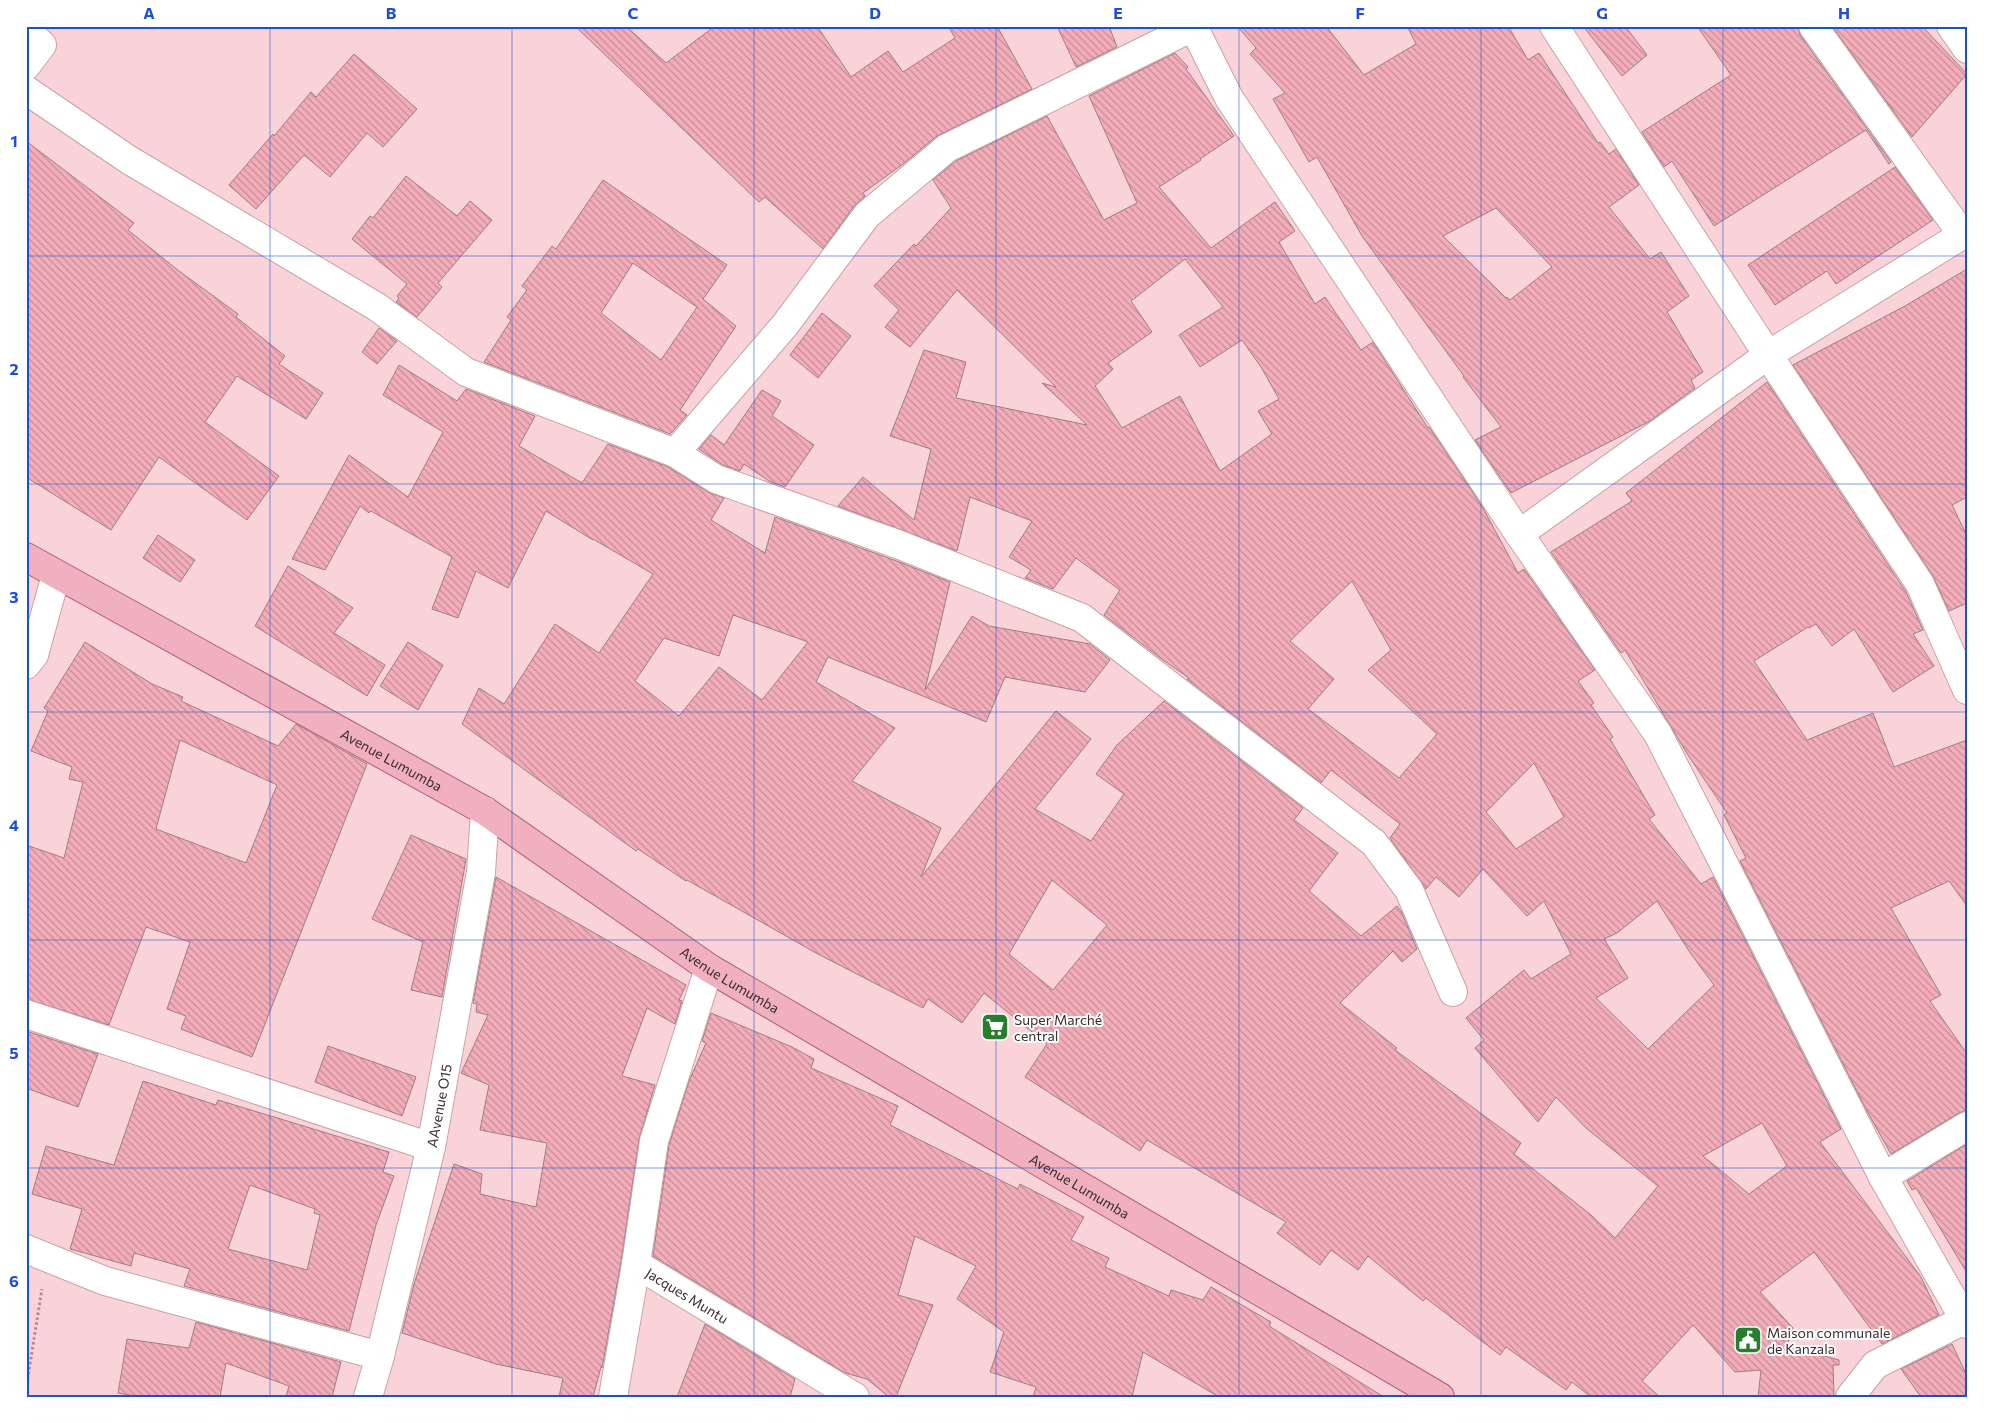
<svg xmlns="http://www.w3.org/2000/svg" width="1993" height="1423" viewBox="0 0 1993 1423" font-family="Commissioner,sans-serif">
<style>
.building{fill:url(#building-back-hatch);stroke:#a07d83;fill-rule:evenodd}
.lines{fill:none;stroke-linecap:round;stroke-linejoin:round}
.minor-casing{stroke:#c7a2a8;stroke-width:30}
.major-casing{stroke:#ab5f6e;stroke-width:30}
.path{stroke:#ab8e92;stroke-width:3;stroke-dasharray:2.5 2.5;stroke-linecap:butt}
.minor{stroke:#fff;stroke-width:28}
.major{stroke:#f1b0bd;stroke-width:28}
.grid{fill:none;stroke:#1d4ed8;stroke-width:1;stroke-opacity:0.55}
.labels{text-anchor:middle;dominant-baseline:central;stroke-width:4;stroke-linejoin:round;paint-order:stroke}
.street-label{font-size:14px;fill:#3b2c2e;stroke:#fff}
.poi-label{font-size:14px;fill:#3b2c2e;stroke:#fff;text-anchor:start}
.neatline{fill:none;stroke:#1d4ed8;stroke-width:2}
.grid-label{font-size:16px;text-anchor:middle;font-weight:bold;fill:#1d4ed8}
</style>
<defs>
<pattern id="building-back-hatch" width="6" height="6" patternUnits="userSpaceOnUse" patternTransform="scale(1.25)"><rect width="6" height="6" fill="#f3adb9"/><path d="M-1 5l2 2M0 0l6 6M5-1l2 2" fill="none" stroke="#c68d97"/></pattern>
</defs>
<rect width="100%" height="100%" fill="#f9d3d8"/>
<!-- building -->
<path class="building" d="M 575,26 L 626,26 L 666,63 L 715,26 L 817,26 L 851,77 L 888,51 L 903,72 L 955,38 L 948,26 L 997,26 L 1032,89 L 937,136 L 903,164 L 863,193 L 865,196 L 854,206 L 823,249 L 765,197 L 759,202 Z
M 1057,26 L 1109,26 L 1117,47 L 1076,67 Z
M 1237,26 L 1326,26 L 1364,75 L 1416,44 L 1407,26 L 1508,26 L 1528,60 L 1539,53 L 1598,143 L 1600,142 L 1609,154 L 1616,149 L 1639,185 L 1609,207 L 1650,259 L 1661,252 L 1689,296 L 1667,312 L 1703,372 L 1691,380 L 1695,388 L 1650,421 L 1511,493 L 1475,440 L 1501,427 L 1463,377 L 1464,376 L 1362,236 L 1317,157 L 1309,162 L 1273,99 L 1285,93 L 1250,54 L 1256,48 ZM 1496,208 L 1552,267 L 1510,300 L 1507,297 L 1506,298 L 1443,236 Z
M 1583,26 L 1625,26 L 1647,55 L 1622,76 Z
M 1697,26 L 1798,26 L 1800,35 L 1891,162 L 1889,164 L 1866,130 L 1714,226 L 1672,161 L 1664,167 L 1642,132 L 1731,75 Z
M 1832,26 L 1922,26 L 1967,74 L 1912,137 Z
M 1175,53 L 1188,67 L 1186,69 L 1234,136 L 1200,159 L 1201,160 L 1159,187 L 1211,248 L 1275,202 L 1295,231 L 1279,242 L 1315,304 L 1325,297 L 1361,350 L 1373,342 L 1428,428 L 1429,427 L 1483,508 L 1518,573 L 1524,569 L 1595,670 L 1578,681 L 1594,703 L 1591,705 L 1613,737 L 1610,739 L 1655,815 L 1649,819 L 1701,884 L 1713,877 L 1841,1129 L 1820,1142 L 1921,1277 L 1939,1315 L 1882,1344 L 1814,1252 L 1760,1292 L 1793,1328 L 1787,1346 L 1839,1360 L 1839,1365 L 1833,1365 L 1834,1397 L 1758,1397 L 1761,1370 L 1735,1372 L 1693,1325 L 1642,1381 L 1660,1397 L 1591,1397 L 1572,1382 L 1566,1390 L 1506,1347 L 1500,1355 L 1426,1298 L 1423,1301 L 1368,1256 L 1358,1270 L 1331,1250 L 1320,1265 L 1277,1233 L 1286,1222 L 1147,1140 L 1140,1151 L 1025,1077 L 1047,1044 L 984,993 L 962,1023 L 928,999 L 923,1008 L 816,953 L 687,880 L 686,881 L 638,849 L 636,851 L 462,724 L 479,688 L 504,704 L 555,624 L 599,653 L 653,574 L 593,539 L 593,540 L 546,511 L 508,588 L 476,571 L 458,618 L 432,609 L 452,557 L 371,511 L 369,513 L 360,506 L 325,570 L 292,559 L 349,455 L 408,497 L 443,432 L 383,395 L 399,365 L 457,401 L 466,389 L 535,416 L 519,446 L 582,483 L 608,444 L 668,467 L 708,492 L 724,498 L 711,520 L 765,553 L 775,517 L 894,560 L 950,582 L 925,690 L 972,616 L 989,626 L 1090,644 L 1110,660 L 1085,692 L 1005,677 L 986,722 L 828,657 L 816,682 L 895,728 L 852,781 L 941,828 L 921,877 L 1056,711 L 1091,739 L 1035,809 L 1091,841 L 1124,794 L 1096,774 L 1117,745 L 1164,701 L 1303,808 L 1294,820 L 1338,853 L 1309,891 L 1361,936 L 1397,906 L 1401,911 L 1417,949 L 1402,962 L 1393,951 L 1340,1003 L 1397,1048 L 1395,1050 L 1521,1143 L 1514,1154 L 1591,1215 L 1615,1238 L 1658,1186 L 1586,1128 L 1556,1097 L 1538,1122 L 1475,1048 L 1484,1040 L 1466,1018 L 1524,970 L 1531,979 L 1571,954 L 1544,901 L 1527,916 L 1483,869 L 1459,897 L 1436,877 L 1426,889 L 1390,838 L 1400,824 L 1331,770 L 1321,783 L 1187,679 L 1189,678 L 1163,660 L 1104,615 L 1120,590 L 1076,558 L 1053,589 L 1025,578 L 1031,570 L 1009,557 L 1032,521 L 970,497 L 957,551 L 838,506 L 863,477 L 914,520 L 931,449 L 890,436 L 924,350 L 966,362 L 956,398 L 1087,425 L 1042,383 L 1056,387 L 957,290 L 910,347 L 885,327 L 899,310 L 874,286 L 914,244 L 916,246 L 951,208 L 933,180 L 956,161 L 1047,116 L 1104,220 L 1137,203 L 1089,96 ZM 1185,259 L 1223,307 L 1179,335 L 1200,367 L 1242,340 L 1261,367 L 1279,399 L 1258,411 L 1272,434 L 1220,471 L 1180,396 L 1122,428 L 1095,386 L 1113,369 L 1108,363 L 1152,332 L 1131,301 ZM 1352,581 L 1391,650 L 1368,670 L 1437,734 L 1399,778 L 1308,709 L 1334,679 L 1290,641 ZM 733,615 L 808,642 L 762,700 L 719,667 L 679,716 L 635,681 L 664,638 L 719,656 ZM 1534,763 L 1564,817 L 1516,849 L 1486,812 ZM 1052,880 L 1107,925 L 1053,990 L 1009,954 ZM 1657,901 L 1691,954 L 1714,985 L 1648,1049 L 1596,998 L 1628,978 L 1604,939 L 1617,933 ZM 1762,1123 L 1787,1166 L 1749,1194 L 1703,1156 Z
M 354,54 L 417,109 L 383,147 L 367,133 L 330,177 L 304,155 L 256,209 L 229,185 L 273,134 L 274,136 L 311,92 L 316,97 Z
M 26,141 L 134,223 L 128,230 L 179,271 L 238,314 L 236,317 L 285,356 L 279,364 L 323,393 L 306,419 L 237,376 L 205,422 L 279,476 L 247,520 L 159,457 L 111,530 L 26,477 Z
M 1895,167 L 1933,220 L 1836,284 L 1827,271 L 1775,305 L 1748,265 Z
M 406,176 L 457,216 L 470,201 L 492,220 L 438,283 L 442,287 L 417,317 L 396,302 L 399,298 L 397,296 L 407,284 L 352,239 L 370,216 L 373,218 Z
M 603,180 L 727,265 L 703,299 L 736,326 L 680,410 L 687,415 L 670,434 L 484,362 L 511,320 L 507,317 L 527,290 L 522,286 L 552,246 L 556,249 ZM 633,263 L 697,307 L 661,360 L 601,313 Z
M 1967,269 L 1967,497 L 1952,505 L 1967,536 L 1967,603 L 1949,611 L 1933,576 L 1793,365 L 1905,306 Z
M 822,313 L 851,336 L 818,378 L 790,355 Z
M 379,328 L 397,341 L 377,364 L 362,352 Z
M 1767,382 L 1906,592 L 1923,630 L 1913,634 L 1934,666 L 1893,692 L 1854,629 L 1832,646 L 1816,624 L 1809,628 L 1808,627 L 1754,661 L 1807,740 L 1873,713 L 1894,767 L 1967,740 L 1967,906 L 1949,881 L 1891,908 L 1941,995 L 1930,1001 L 1967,1054 L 1967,1110 L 1959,1113 L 1891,1154 L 1868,1113 L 1740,861 L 1746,858 L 1724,815 L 1727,813 L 1688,755 L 1625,650 L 1621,653 L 1551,552 L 1632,501 L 1626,493 Z
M 762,390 L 781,401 L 772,416 L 814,445 L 785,487 L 769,481 L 744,464 L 740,471 L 723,465 L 699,449 L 711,435 L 724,445 Z
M 158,535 L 195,560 L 180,582 L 143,558 Z
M 288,566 L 353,608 L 334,633 L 385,665 L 367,696 L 255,626 Z
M 85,642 L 152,684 L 183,697 L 181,701 L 278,746 L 296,724 L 367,764 L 252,1057 L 181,1029 L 186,1016 L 167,1009 L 190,942 L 146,927 L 109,1025 L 26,999 L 26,845 L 64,858 L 83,782 L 69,779 L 72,767 L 31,751 L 48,711 L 44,708 ZM 180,740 L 277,785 L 246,863 L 156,829 Z
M 408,642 L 443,665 L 418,710 L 380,686 Z
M 411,835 L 466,859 L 442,997 L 411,990 L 423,942 L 372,919 Z
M 496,877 L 686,985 L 679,1000 L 682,1001 L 675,1024 L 647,1008 L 622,1076 L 655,1085 L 639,1139 L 621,1262 L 602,1368 L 601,1367 L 593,1397 L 559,1397 L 563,1378 L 496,1364 L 402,1333 L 414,1284 L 454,1164 L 482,1174 L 480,1194 L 536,1207 L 547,1143 L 480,1130 L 489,1085 L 461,1073 L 488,1015 L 476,1012 L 477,1004 L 473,1003 Z
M 711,1013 L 792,1047 L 814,1059 L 811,1068 L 898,1106 L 890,1125 L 1018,1189 L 1020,1184 L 1084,1217 L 1071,1240 L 1109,1258 L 1105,1267 L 1169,1296 L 1171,1290 L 1203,1300 L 1211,1287 L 1271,1322 L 1269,1326 L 1384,1397 L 1219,1397 L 1143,1352 L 1132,1397 L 1033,1397 L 1036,1387 L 990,1372 L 1004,1332 L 957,1299 L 976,1266 L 915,1236 L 898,1295 L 933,1305 L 896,1397 L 889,1397 L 867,1379 L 845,1373 L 653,1256 L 669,1145 L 689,1081 L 706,1043 L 702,1041 Z
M 26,1031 L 98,1054 L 78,1107 L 26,1088 Z
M 328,1046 L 416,1077 L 402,1116 L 315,1082 Z
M 143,1081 L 216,1105 L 218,1100 L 389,1152 L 383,1172 L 394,1176 L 376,1225 L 349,1331 L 184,1286 L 190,1269 L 134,1253 L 131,1266 L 70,1249 L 82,1209 L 32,1194 L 46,1146 L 114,1165 ZM 250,1185 L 315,1209 L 314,1213 L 320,1215 L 307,1270 L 228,1249 Z
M 1967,1144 L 1967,1273 L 1916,1188 L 1912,1190 L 1907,1181 Z
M 196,1322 L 341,1362 L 332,1397 L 286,1397 L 289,1386 L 226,1363 L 220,1397 L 141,1397 L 118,1393 L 127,1339 L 189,1348 Z
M 705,1324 L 795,1379 L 790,1397 L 677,1397 Z
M 1952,1344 L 1967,1376 L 1967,1397 L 1921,1397 L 1901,1369 Z"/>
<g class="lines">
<!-- minor casing -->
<g class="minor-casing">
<g id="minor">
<path d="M 1193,26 L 1229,98 L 1519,534 L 1658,734 L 1883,1177 L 1967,1324"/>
<path d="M 1554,26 L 1768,355 L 1920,584 L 1967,690"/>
<path d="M 1813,26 L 1962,234"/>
<path d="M 1951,26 L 1967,49"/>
<path d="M 26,30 L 42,45 L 26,66"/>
<path d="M 26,90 L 129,160 L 377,307 L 466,372 L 675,453 L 716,479 L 900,545 L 1082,618 L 1374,843 L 1409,890 L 1453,992"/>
<path d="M 675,453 L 785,325 L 867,215 L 947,148 L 1195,26"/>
<path d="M 1519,534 L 1768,355 L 1967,232"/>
<path d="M 26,665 L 34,655 L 56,575"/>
<path d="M 26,1014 L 431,1147"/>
<path d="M 1883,1177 L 1967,1126"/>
<path d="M 26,1249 L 105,1281 L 380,1356"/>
<path id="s1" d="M 636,1264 L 855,1397"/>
<path id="s2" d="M 368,1397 L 380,1356 L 431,1147 L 481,872 L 485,811"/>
<path d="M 613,1397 L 636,1264 L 654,1141 L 709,968"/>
<path d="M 1850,1397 L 1875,1365 L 1964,1320"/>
</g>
</g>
<!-- major casing -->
<g class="major-casing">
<g id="major">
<path id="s3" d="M 26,557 L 485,811 L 709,968 L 1440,1397"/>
</g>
</g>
<!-- path -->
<path class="path" d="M 26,1389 L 42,1289"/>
<!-- minor -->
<use href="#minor" class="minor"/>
<!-- major -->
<use href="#major" class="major"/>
</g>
<!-- grid -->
<path class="grid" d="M 270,26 L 270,1397M 512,26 L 512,1397M 754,26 L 754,1397M 996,26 L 996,1397M 1239,26 L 1239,1397M 1481,26 L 1481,1397M 1723,26 L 1723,1397M 26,256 L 1967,256M 26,484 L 1967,484M 26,712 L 1967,712M 26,940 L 1967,940M 26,1168 L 1967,1168"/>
<!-- icons -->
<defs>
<g id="supermarket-square" transform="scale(1.4375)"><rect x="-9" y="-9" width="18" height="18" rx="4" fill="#267f2f" stroke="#fff"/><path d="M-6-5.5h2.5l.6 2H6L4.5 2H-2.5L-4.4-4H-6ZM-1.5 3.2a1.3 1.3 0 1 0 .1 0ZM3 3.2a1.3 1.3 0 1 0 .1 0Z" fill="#fff"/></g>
<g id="civic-square" transform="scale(1.4375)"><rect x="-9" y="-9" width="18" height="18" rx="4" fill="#267f2f" stroke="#fff"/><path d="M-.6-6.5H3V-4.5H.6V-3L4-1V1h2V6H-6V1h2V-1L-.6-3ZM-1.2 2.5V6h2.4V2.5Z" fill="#fff"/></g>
</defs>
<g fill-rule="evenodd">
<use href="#supermarket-square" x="995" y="1027"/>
<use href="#civic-square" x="1748" y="1340"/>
</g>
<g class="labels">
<!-- street labels -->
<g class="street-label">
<text stroke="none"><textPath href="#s3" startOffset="418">Avenue Lumumba</textPath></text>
<text stroke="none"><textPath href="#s3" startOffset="822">Avenue Lumumba</textPath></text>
<text stroke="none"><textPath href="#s2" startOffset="300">AAvenue O15</textPath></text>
<text stroke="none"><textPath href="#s3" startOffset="1228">Avenue Lumumba</textPath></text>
<text stroke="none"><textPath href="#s1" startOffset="60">Jacques Muntu</textPath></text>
</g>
<!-- poi labels -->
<g class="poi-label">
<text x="1014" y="1019">Super Marché<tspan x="1014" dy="16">central</tspan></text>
<text x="1767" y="1332">Maison communale<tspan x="1767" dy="16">de Kanzala</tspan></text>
</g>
</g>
<!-- border -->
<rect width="1993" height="1423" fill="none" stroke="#ffffff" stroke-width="55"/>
<rect x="28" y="28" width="1938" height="1368" class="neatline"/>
<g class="grid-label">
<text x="149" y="19">A</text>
<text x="391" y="19">B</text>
<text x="633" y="19">C</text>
<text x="875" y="19">D</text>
<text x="1118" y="19">E</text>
<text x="1360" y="19">F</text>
<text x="1602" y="19">G</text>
<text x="1844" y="19">H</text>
<text x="14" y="147">1</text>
<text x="14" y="375">2</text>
<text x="14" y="603">3</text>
<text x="14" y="831">4</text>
<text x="14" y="1059">5</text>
<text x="14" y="1287">6</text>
</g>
</svg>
